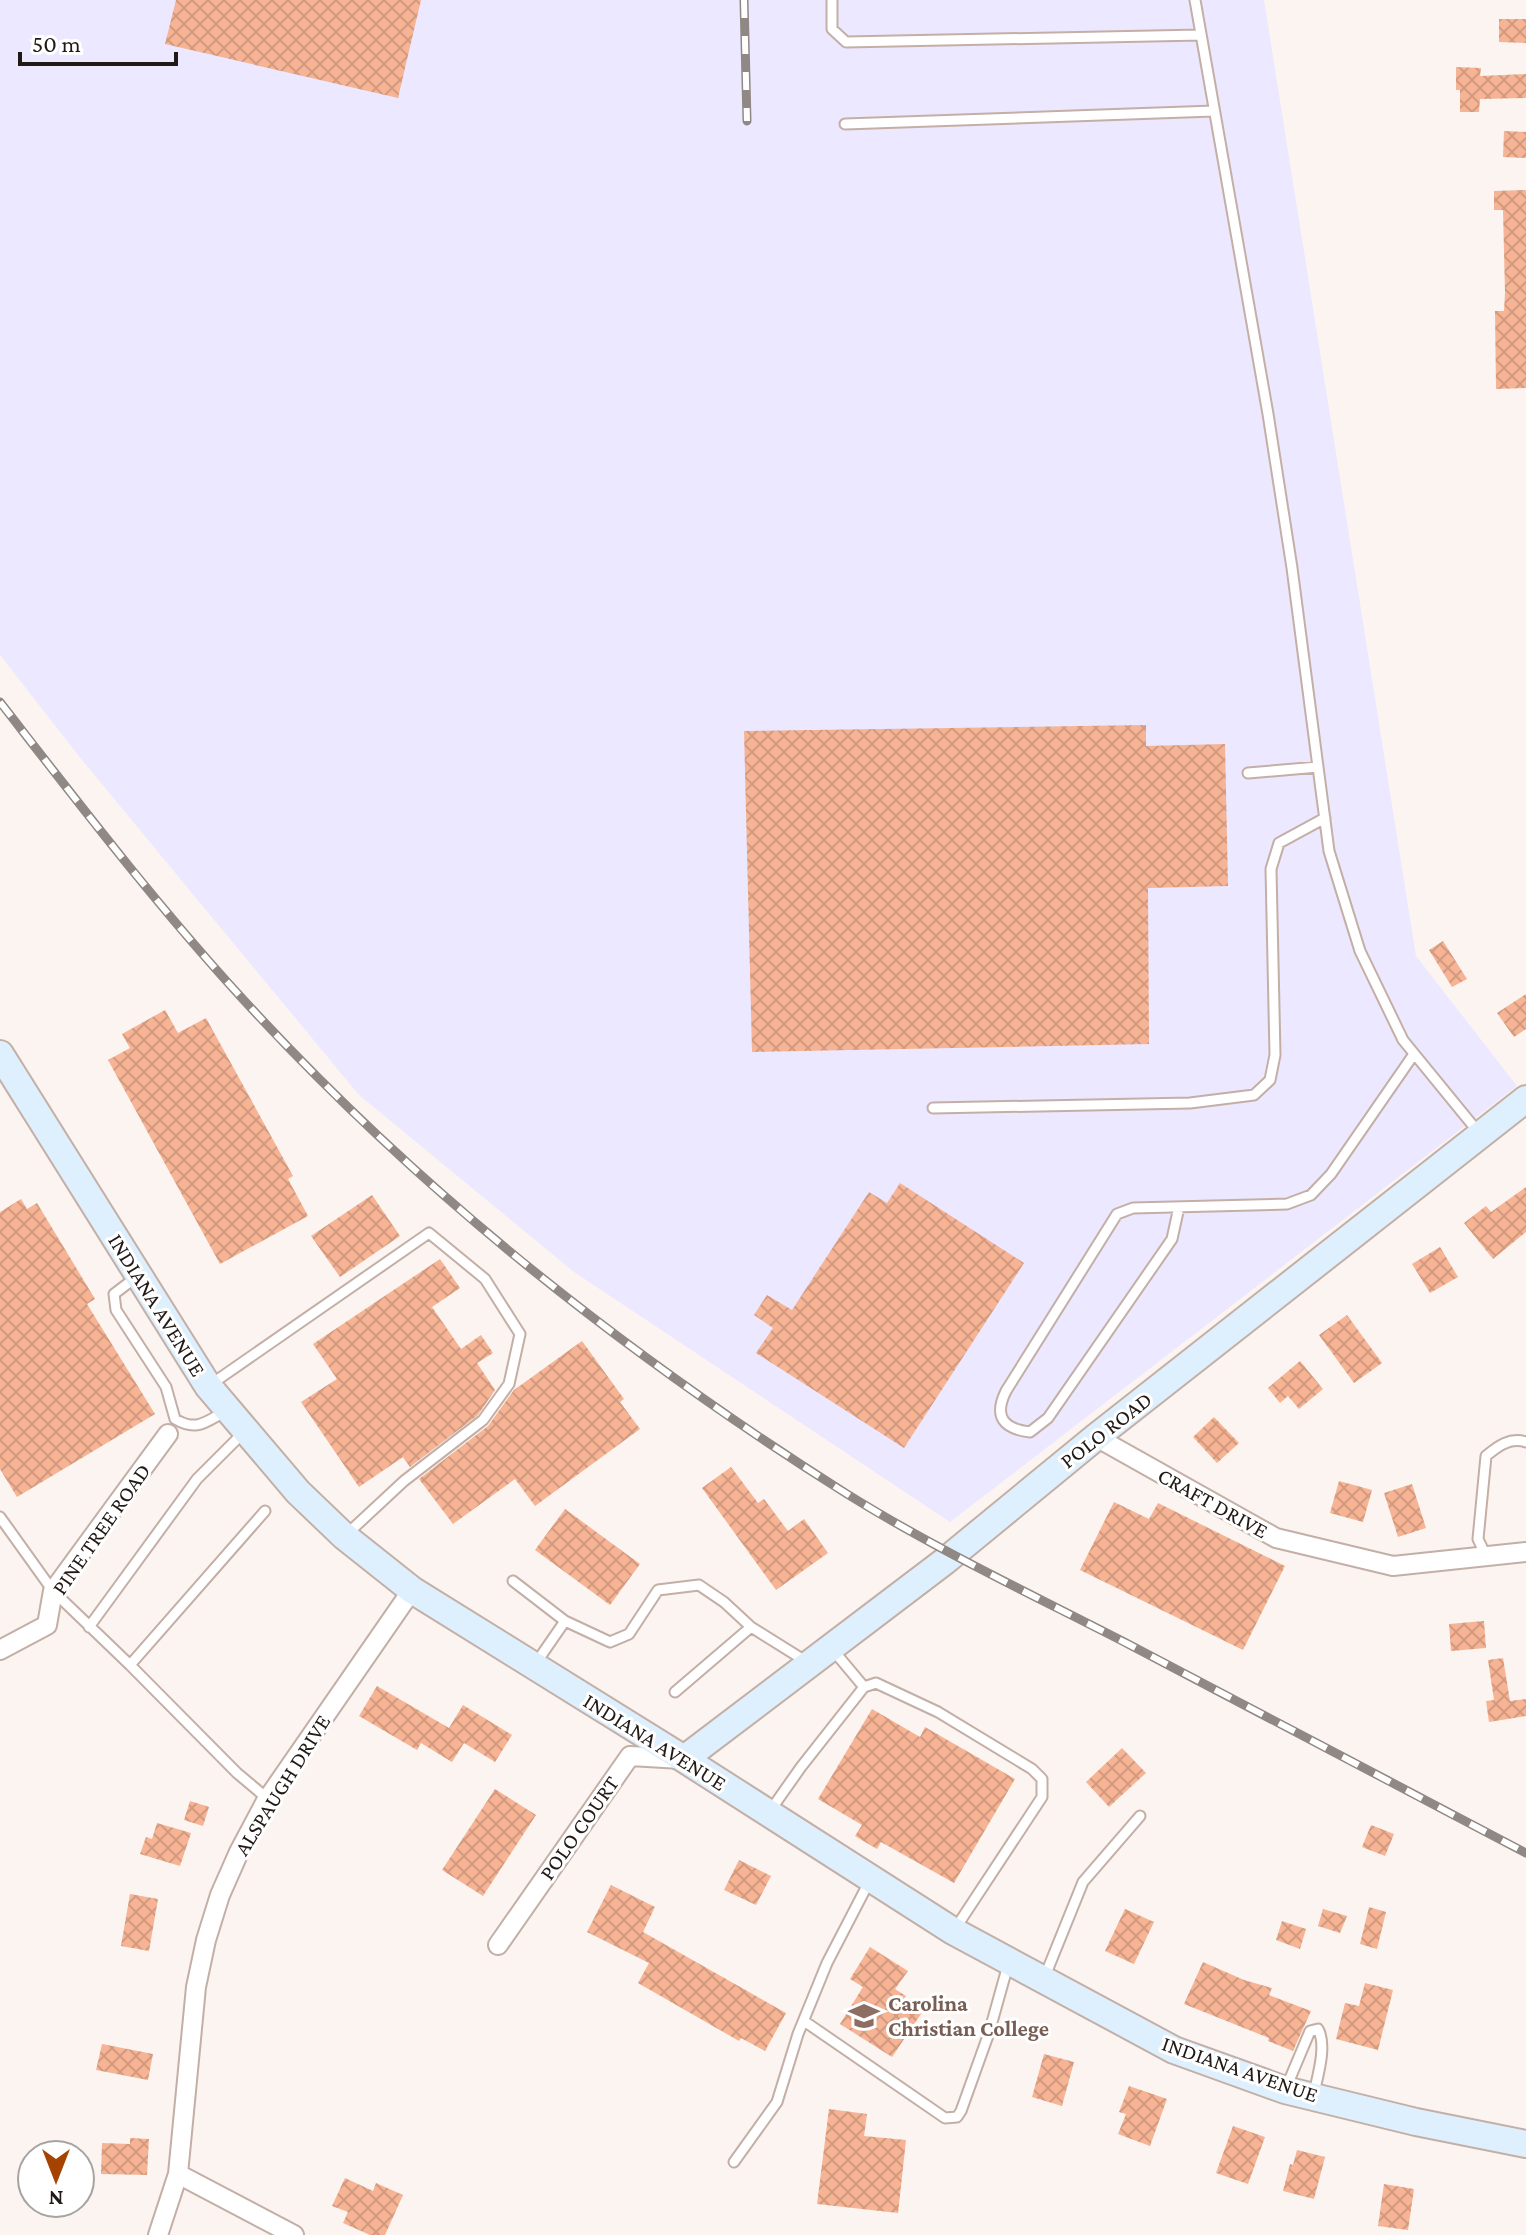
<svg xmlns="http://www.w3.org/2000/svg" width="1526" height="2235" viewBox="0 0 1526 2235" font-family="'Crimson Pro',serif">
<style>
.industrial{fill:#ece8ff}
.building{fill:url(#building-cross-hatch)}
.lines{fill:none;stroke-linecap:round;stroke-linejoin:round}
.lane-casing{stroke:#c3afa6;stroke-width:13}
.street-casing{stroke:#c3afa6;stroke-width:22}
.secondary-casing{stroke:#c3afa6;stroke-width:30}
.lane{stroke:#fff;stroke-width:9}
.street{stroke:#fff;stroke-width:18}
.secondary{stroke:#def0fe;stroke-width:26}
.rail-casing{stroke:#908884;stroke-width:9}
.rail{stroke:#fff;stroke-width:6;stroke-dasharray:18;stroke-linecap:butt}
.labels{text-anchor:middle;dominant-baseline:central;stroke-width:6;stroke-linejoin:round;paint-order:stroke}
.street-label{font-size:22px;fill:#201915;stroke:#fff}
.education-label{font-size:22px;font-weight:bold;fill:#785e54;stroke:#fff;text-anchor:start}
</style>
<defs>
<pattern id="building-cross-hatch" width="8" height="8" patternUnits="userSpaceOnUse" patternTransform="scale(2)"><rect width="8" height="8" fill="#f6b494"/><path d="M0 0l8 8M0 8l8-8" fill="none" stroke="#d39a7f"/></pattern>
</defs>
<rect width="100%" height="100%" fill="#fcf4f0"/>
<!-- industrial -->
<path class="industrial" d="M 0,0 L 1264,0 L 1416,956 L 1517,1086 L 950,1522 L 574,1272 L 359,1095 L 82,760 L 0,655 Z"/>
<!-- building -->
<path class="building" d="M 176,0 L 421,0 L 398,98 L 165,44 Z
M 1499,19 L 1526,19 L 1526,43 L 1499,42 Z
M 1456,67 L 1481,68 L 1480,76 L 1526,74 L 1526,98 L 1480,99 L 1479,112 L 1460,112 L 1460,90 L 1456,90 Z
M 1504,131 L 1526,132 L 1526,158 L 1503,157 Z
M 1526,190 L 1526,388 L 1496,389 L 1495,311 L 1504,311 L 1505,293 L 1503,210 L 1494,210 L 1494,191 Z
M 1146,725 L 1146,746 L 1225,744 L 1228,886 L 1148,888 L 1149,1044 L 752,1052 L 744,731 Z
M 1443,941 L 1467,979 L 1452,987 L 1429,950 Z
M 1526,994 L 1526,1029 L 1514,1037 L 1497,1013 Z
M 165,1010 L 178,1033 L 206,1018 L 293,1176 L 288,1179 L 308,1216 L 220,1264 L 108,1060 L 130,1048 L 122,1034 Z
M 900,1183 L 1024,1263 L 904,1448 L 756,1353 L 773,1328 L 754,1315 L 767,1295 L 792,1310 L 869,1192 L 887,1203 Z
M 1526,1187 L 1526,1232 L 1493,1259 L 1464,1223 L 1486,1206 L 1491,1212 Z
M 372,1195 L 400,1236 L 340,1277 L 311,1236 Z
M 21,1199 L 27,1209 L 37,1203 L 95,1299 L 87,1304 L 155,1414 L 17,1497 L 0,1469 L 0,1212 Z
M 1440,1247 L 1458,1277 L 1430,1293 L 1412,1264 Z
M 440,1259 L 460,1288 L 432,1307 L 461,1349 L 481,1335 L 493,1353 L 477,1363 L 495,1390 L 478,1415 L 410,1467 L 403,1457 L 359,1487 L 301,1402 L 337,1379 L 313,1344 Z
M 1347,1315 L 1382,1363 L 1354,1383 L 1319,1335 Z
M 582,1341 L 624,1399 L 620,1402 L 640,1429 L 535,1506 L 515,1479 L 453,1524 L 419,1479 L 488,1426 L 514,1390 Z
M 1300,1361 L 1323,1389 L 1299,1409 L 1288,1396 L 1280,1403 L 1268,1388 Z
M 1214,1417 L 1239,1443 L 1217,1463 L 1193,1437 Z
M 731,1467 L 758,1503 L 764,1499 L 788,1531 L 804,1519 L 828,1553 L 776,1590 L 702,1488 Z
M 1339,1481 L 1372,1490 L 1363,1522 L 1330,1513 Z
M 1412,1484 L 1426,1528 L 1398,1537 L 1384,1493 Z
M 1114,1502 L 1149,1519 L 1158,1503 L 1285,1566 L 1243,1650 L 1080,1570 Z
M 565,1509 L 640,1564 L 610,1605 L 535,1550 Z
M 1484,1621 L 1486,1648 L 1451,1651 L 1449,1624 Z
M 1503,1658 L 1510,1701 L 1526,1699 L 1526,1716 L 1489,1722 L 1486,1701 L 1494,1700 L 1488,1660 Z
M 377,1686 L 449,1728 L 463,1705 L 512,1735 L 495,1762 L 464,1743 L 452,1762 L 421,1743 L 417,1750 L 359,1716 Z
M 872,1709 L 920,1737 L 925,1727 L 1015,1779 L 954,1883 L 881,1842 L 877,1849 L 855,1836 L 862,1825 L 818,1799 Z
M 1122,1748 L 1146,1773 L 1109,1807 L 1086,1782 Z
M 495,1789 L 536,1815 L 483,1896 L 442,1870 Z
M 190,1801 L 209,1807 L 203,1826 L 184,1820 Z
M 157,1823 L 191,1833 L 180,1866 L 140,1854 L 146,1837 L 152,1839 Z
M 1371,1825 L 1394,1834 L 1385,1856 L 1362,1847 Z
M 739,1860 L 771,1876 L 756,1905 L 724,1890 Z
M 611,1885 L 655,1907 L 643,1932 L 786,2013 L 765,2051 L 741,2038 L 739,2041 L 638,1983 L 649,1963 L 587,1932 Z
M 130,1894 L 158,1899 L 149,1951 L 121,1946 Z
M 1369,1907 L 1386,1912 L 1377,1949 L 1360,1944 Z
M 1125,1909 L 1154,1922 L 1134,1964 L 1105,1951 Z
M 1323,1909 L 1347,1916 L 1340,1933 L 1318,1926 Z
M 1282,1921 L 1306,1929 L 1300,1949 L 1276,1940 Z
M 870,1947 L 908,1971 L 895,1989 L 906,1996 L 904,1999 L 923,2011 L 892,2057 L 840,2024 L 863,1987 L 850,1979 Z
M 1203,1962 L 1244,1980 L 1272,1988 L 1269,1995 L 1311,2011 L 1293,2051 L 1268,2041 L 1269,2038 L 1184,2004 Z
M 1365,1983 L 1393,1990 L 1378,2050 L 1336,2039 L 1345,2003 L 1359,2006 Z
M 102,2044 L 153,2054 L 148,2080 L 96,2070 Z
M 1044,2054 L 1074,2062 L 1062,2106 L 1032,2097 Z
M 1129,2086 L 1167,2099 L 1150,2146 L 1118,2134 L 1126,2114 L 1119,2112 Z
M 829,2109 L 867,2114 L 864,2136 L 906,2140 L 898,2213 L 817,2204 Z
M 1233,2126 L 1265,2137 L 1248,2184 L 1216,2173 Z
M 130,2138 L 149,2139 L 147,2175 L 101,2174 L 102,2143 L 130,2144 Z
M 1297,2150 L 1325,2157 L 1314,2199 L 1283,2191 L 1290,2164 L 1293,2165 Z
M 345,2178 L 373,2191 L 376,2183 L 403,2195 L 385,2235 L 370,2235 L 343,2223 L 348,2212 L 332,2206 Z
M 1384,2184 L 1414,2189 L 1408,2230 L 1378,2226 Z"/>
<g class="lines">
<!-- lane casing -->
<g class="lane-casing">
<path id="lane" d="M 832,0 L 832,29 L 846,42 L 1201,35
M 1195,0 L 1268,414 L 1292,568 L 1329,851 L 1360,951 L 1403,1040 L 1479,1133
M 845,124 L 1214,111
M 1248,773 L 1318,767
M 933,1108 L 1190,1103 L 1254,1095 L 1270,1080 L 1275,1055 L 1271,869 L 1279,843 L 1325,818
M 1179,1207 L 1172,1239 L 1048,1418 L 1030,1432 C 1004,1429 993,1417 1006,1391 L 1117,1214 L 1133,1208 L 1287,1204 L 1311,1195 L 1331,1174 L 1414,1054
M 135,1278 L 114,1294 L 116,1310 L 166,1387 L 175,1419 C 197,1432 205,1422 226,1411
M 210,1385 L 429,1233 L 485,1279 L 520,1334 L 509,1384 L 483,1420 L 404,1481 L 347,1534
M 0,1517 L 53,1591 L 130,1665 L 237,1773 L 268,1799
M 1486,1556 L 1478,1539 L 1486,1456 C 1498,1446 1510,1437 1526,1442
M 513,1581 L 565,1621
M 89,1627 L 197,1479 L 243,1433
M 833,1650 L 864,1687
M 536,1663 L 565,1621 L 610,1642 L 629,1634 L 658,1590 L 699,1585 L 724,1602 L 751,1627 L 807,1662
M 130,1665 L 265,1511
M 675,1692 L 751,1627
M 770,1811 L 801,1767 L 864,1687 L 876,1683 L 938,1712 L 1032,1769 L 1042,1779 L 1042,1797 L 955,1929
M 1045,1976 L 1083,1882 L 1140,1816
M 804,2021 L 945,2118 L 957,2117 L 961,2111 L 989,2033 L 1008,1965
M 1286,2088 L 1310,2031 L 1318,2029 C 1327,2045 1318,2075 1314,2093
M 734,2162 L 777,2102 L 798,2034 L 827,1963 L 869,1882"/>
</g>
<!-- street casing -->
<g class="street-casing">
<path id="street" d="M 1096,1437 L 1276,1538 L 1393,1566 L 1526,1552
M 0,1650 L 47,1625 L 53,1591 L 168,1434
M 498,1945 L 630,1756 L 681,1759
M 178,2174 L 294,2235
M 158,2235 L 178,2174 L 196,1987 L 206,1940 L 220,1895 L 239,1852 L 266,1801 L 412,1590"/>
</g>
<!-- secondary casing -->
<g class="secondary-casing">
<path id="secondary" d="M 0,1054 L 208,1386 L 298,1492 L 344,1536 L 412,1590 L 684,1759 L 953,1931 L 1174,2050 L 1285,2090 L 1416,2122 L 1526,2144
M 684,1759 L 945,1561 L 1096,1437 L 1526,1099"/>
</g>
<!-- lane -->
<use href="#lane" class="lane"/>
<!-- street -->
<use href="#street" class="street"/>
<!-- secondary -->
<use href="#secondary" class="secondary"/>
<!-- rail casing -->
<g class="rail-casing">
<path id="rail" d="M 744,0 L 747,121
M 0,702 C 77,801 154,902 240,996 C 416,1189 625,1354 847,1494 C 937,1550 1035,1596 1130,1645 C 1262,1714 1394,1784 1526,1853"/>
</g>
<!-- rail -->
<use href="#rail" class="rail"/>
</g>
<!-- icons -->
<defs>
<g id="university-bare" transform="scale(2.4)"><path d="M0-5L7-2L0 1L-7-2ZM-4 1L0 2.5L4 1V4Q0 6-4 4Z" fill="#8d6e63" stroke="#fff" stroke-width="2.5" paint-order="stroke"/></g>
</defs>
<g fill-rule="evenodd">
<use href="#university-bare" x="864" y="2016"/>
</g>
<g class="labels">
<!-- street labels -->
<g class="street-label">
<text transform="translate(157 1305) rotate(58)">INDIANA AVENUE</text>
<text transform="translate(1106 1430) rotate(-38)">POLO ROAD</text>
<text transform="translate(1213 1503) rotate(29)">CRAFT DRIVE</text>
<text transform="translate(101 1529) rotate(-55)">PINE TREE ROAD</text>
<text transform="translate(655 1742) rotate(32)">INDIANA AVENUE</text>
<text transform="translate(282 1785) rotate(-58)">ALSPAUGH DRIVE</text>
<text transform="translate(579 1828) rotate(-55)">POLO COURT</text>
<text transform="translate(1240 2069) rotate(19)">INDIANA AVENUE</text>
</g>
<!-- education labels -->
<g class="education-label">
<text x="888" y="2003">Carolina<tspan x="888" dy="25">Christian College</tspan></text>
</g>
</g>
<!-- north arrow -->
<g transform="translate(56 2179) rotate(180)"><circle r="38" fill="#ffffff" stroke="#a6a3a1" stroke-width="2"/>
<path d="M0-6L14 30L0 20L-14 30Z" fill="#a54400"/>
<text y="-12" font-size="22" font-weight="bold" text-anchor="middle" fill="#201915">N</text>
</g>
<!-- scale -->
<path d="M20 52v12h156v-12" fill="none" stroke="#201915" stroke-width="4"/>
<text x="32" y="52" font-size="24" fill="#201915" stroke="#ffffff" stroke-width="6" paint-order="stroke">50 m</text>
</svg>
